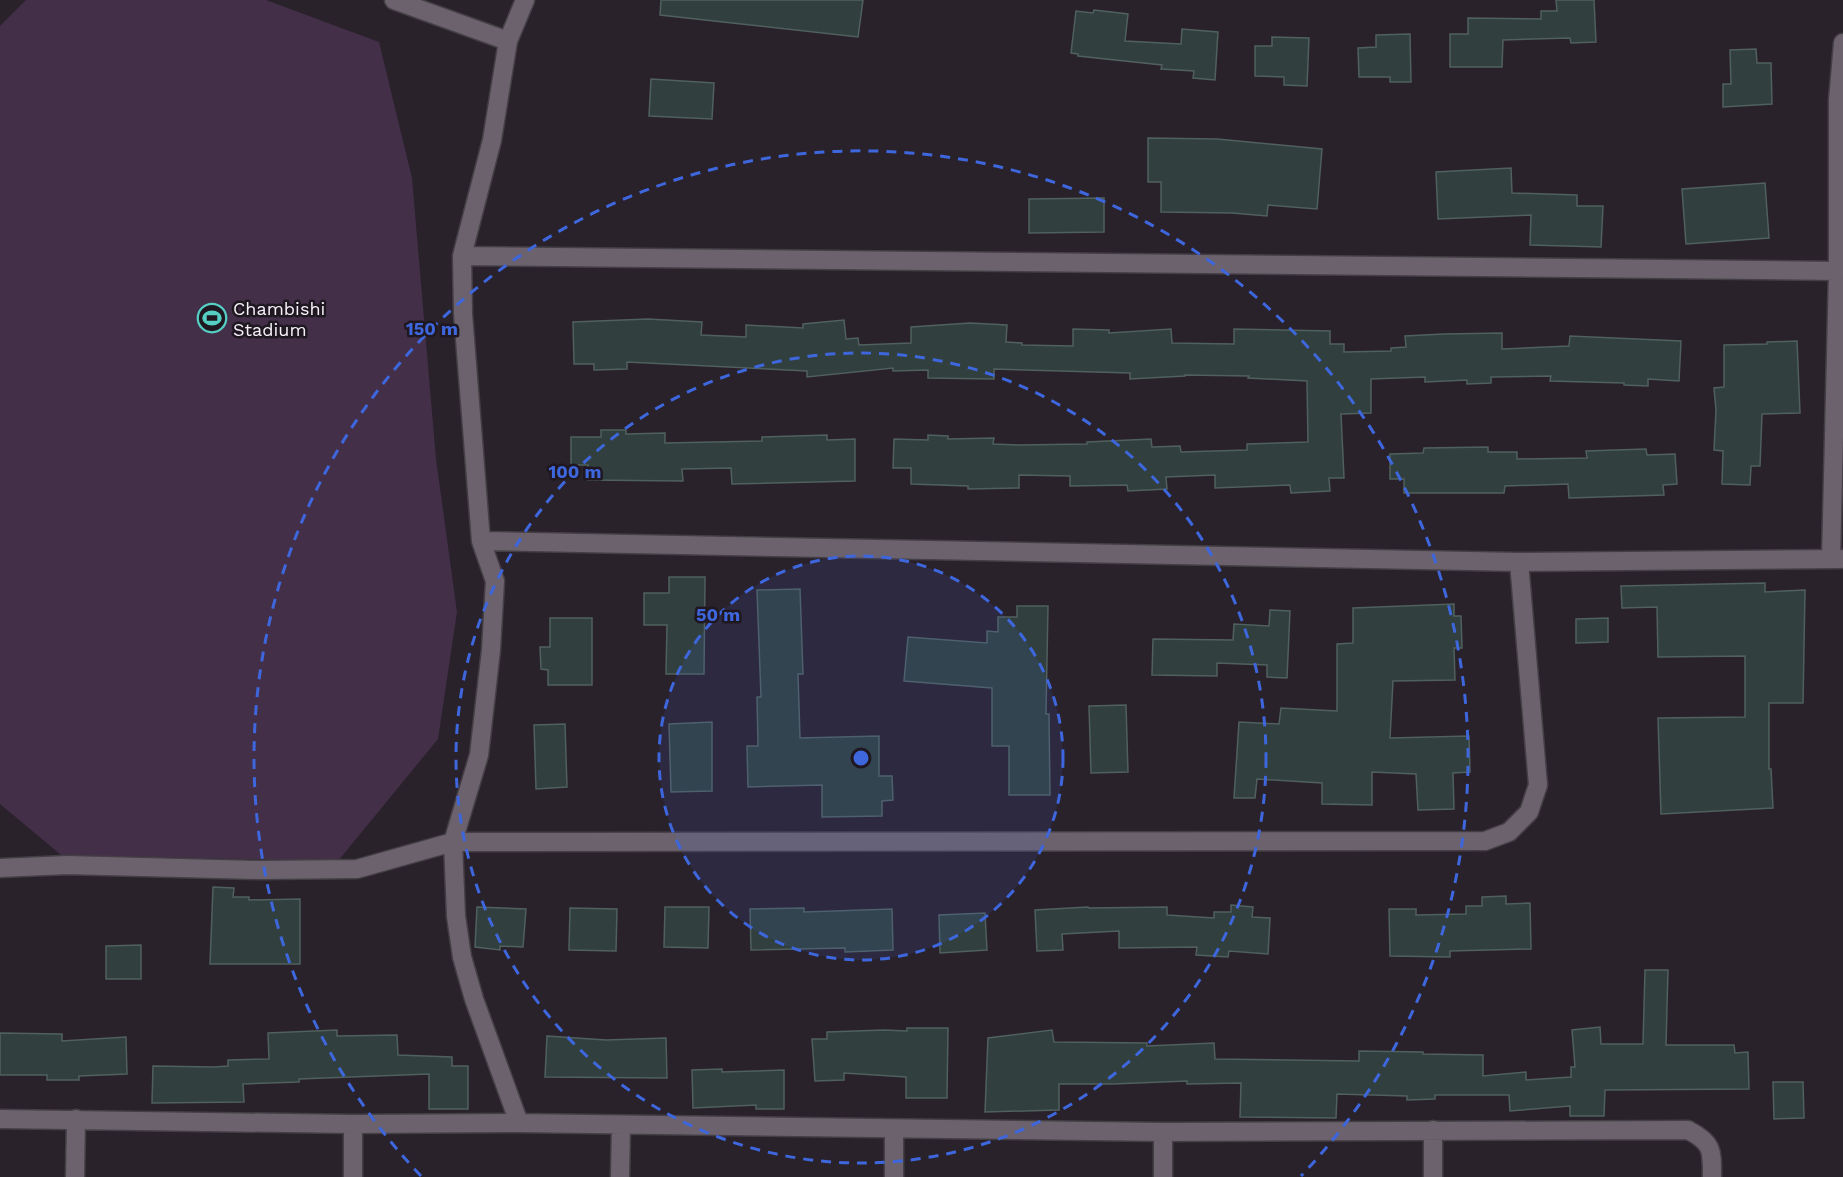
<svg xmlns="http://www.w3.org/2000/svg" width="1843" height="1177" viewBox="0 0 1843 1177" font-family="'Work Sans',sans-serif">
<style>
.green{fill:#432f48}
.building{fill:#31403e;stroke:#50605e;stroke-width:1.5}
.lines{fill:none;stroke-linecap:round;stroke-linejoin:round}
.minor-casing{stroke:#443e45;stroke-width:21}
.minor{stroke:#6b626d;stroke-width:18}
.ring{fill:none;stroke:#3e66dd;stroke-width:3;stroke-dasharray:10 8}
.labels{text-anchor:middle;dominant-baseline:central;stroke-width:5;stroke-linejoin:round;paint-order:stroke}
.poi-label{font-size:18px;fill:#f6f1f8;stroke:#1f1821;text-anchor:start}
.centre{fill:#3e66dd;stroke:#1f1821;stroke-width:3}
.ring-label{font-size:18px;text-anchor:middle;font-weight:bold;fill:#3e66dd;stroke:#1f1821;stroke-width:5;stroke-linejoin:round;paint-order:stroke}
</style>
<rect width="100%" height="100%" fill="#29222b"/>
<!-- green -->
<path class="green" d="M 26,0 L 266,0 L 379,42 L 412,178 L 436,459 L 457,612 L 438,739 L 338,861 L 61,855 L 0,804 L 0,26 Z"/>
<!-- building -->
<path class="building" d="M 661,0 L 863,0 L 858,37 L 660,15 Z
M 1556,0 L 1594,0 L 1596,42 L 1571,43 L 1570,38 L 1503,40 L 1502,67 L 1450,67 L 1450,34 L 1468,34 L 1468,18 L 1541,19 L 1541,11 L 1557,11 Z
M 1094,10 L 1128,14 L 1125,41 L 1181,44 L 1182,29 L 1218,32 L 1215,80 L 1193,78 L 1194,71 L 1161,69 L 1162,65 L 1078,56 L 1078,54 L 1071,53 L 1076,11 L 1093,13 Z
M 1410,34 L 1411,82 L 1390,82 L 1390,77 L 1359,77 L 1358,48 L 1376,47 L 1376,35 Z
M 1272,37 L 1309,38 L 1307,86 L 1284,85 L 1284,77 L 1255,76 L 1255,46 L 1272,46 Z
M 1756,49 L 1757,63 L 1771,63 L 1772,104 L 1723,107 L 1723,84 L 1731,84 L 1730,50 Z
M 651,79 L 714,83 L 712,119 L 649,116 Z
M 1148,138 L 1217,139 L 1322,149 L 1317,209 L 1268,205 L 1267,216 L 1232,213 L 1161,212 L 1161,182 L 1148,182 Z
M 1511,168 L 1512,193 L 1577,195 L 1577,206 L 1603,206 L 1601,247 L 1530,245 L 1531,215 L 1438,219 L 1436,172 Z
M 1765,183 L 1769,238 L 1686,244 L 1682,189 Z
M 1104,198 L 1104,232 L 1029,233 L 1029,199 Z
M 648,319 L 702,322 L 701,335 L 746,337 L 746,325 L 803,328 L 803,324 L 844,320 L 846,339 L 858,338 L 859,345 L 911,343 L 911,327 L 970,323 L 1007,325 L 1006,342 L 1022,343 L 1022,345 L 1073,346 L 1073,329 L 1109,330 L 1109,333 L 1171,329 L 1172,343 L 1234,344 L 1234,329 L 1330,331 L 1330,344 L 1344,344 L 1344,352 L 1391,351 L 1391,348 L 1406,347 L 1405,336 L 1444,334 L 1502,333 L 1502,349 L 1569,346 L 1570,336 L 1681,341 L 1679,381 L 1648,379 L 1648,386 L 1624,385 L 1624,383 L 1550,381 L 1551,376 L 1491,377 L 1491,383 L 1467,384 L 1467,380 L 1425,382 L 1425,377 L 1371,379 L 1371,413 L 1341,414 L 1344,478 L 1329,478 L 1330,491 L 1291,493 L 1290,485 L 1215,488 L 1215,475 L 1166,477 L 1167,489 L 1128,491 L 1127,485 L 1070,486 L 1070,476 L 1019,475 L 1019,488 L 968,489 L 968,486 L 911,484 L 911,468 L 893,468 L 894,439 L 928,440 L 928,435 L 948,436 L 948,439 L 994,438 L 993,444 L 1018,445 L 1087,444 L 1087,442 L 1151,439 L 1152,447 L 1180,446 L 1181,452 L 1247,450 L 1247,444 L 1308,442 L 1307,381 L 1248,378 L 1249,376 L 1185,375 L 1185,376 L 1130,379 L 1130,373 L 994,369 L 994,379 L 928,378 L 928,370 L 893,371 L 893,368 L 807,377 L 807,371 L 627,362 L 627,369 L 594,370 L 594,364 L 574,364 L 573,322 Z
M 1797,341 L 1800,413 L 1762,414 L 1760,466 L 1751,466 L 1750,485 L 1722,484 L 1723,451 L 1714,450 L 1716,410 L 1714,388 L 1724,387 L 1724,345 L 1767,344 L 1767,342 Z
M 601,430 L 626,430 L 626,434 L 665,433 L 665,443 L 762,441 L 762,437 L 827,435 L 827,440 L 855,439 L 855,481 L 732,484 L 731,468 L 682,469 L 683,481 L 587,480 L 588,465 L 571,465 L 571,437 L 601,437 Z
M 1488,447 L 1488,452 L 1517,452 L 1517,459 L 1587,458 L 1586,451 L 1646,449 L 1647,455 L 1675,454 L 1677,484 L 1663,485 L 1664,495 L 1569,498 L 1568,484 L 1505,486 L 1504,493 L 1404,493 L 1404,479 L 1390,479 L 1390,454 L 1423,453 L 1424,448 Z
M 669,577 L 705,577 L 704,674 L 666,674 L 667,625 L 644,625 L 644,593 L 669,593 Z
M 1765,583 L 1765,592 L 1805,590 L 1803,703 L 1769,703 L 1769,769 L 1771,769 L 1773,808 L 1661,814 L 1658,718 L 1745,717 L 1745,656 L 1658,657 L 1657,607 L 1622,608 L 1621,586 Z
M 800,589 L 803,674 L 798,674 L 800,738 L 879,736 L 879,776 L 892,776 L 893,800 L 882,801 L 882,816 L 822,817 L 822,785 L 748,787 L 747,746 L 758,746 L 757,697 L 761,697 L 757,590 Z
M 1454,604 L 1454,616 L 1461,616 L 1462,648 L 1454,648 L 1455,680 L 1393,681 L 1390,738 L 1469,736 L 1470,772 L 1453,773 L 1454,809 L 1418,810 L 1416,774 L 1372,772 L 1372,805 L 1322,804 L 1322,783 L 1257,779 L 1255,798 L 1234,798 L 1239,722 L 1279,724 L 1281,708 L 1337,711 L 1337,644 L 1353,643 L 1353,608 Z
M 1017,606 L 1048,606 L 1046,714 L 1049,714 L 1050,795 L 1009,795 L 1009,746 L 992,746 L 992,688 L 904,681 L 908,637 L 987,643 L 987,631 L 998,632 L 998,617 L 1017,617 Z
M 1270,610 L 1290,611 L 1287,678 L 1267,677 L 1267,665 L 1217,663 L 1217,676 L 1152,675 L 1153,639 L 1233,640 L 1234,624 L 1269,626 Z
M 550,618 L 592,618 L 592,685 L 548,685 L 548,670 L 541,669 L 540,647 L 550,647 Z
M 1608,618 L 1608,642 L 1576,643 L 1576,619 Z
M 1126,705 L 1128,772 L 1091,773 L 1089,706 Z
M 712,722 L 712,791 L 671,792 L 669,724 Z
M 565,724 L 567,787 L 536,789 L 534,725 Z
M 213,887 L 234,888 L 233,897 L 249,897 L 249,900 L 300,899 L 300,964 L 210,964 Z
M 1506,896 L 1506,904 L 1530,903 L 1531,949 L 1450,951 L 1450,957 L 1390,956 L 1389,909 L 1416,909 L 1416,915 L 1466,914 L 1466,906 L 1482,906 L 1482,897 Z
M 1231,905 L 1253,907 L 1252,917 L 1270,918 L 1268,954 L 1229,951 L 1228,957 L 1196,955 L 1197,947 L 1119,948 L 1119,931 L 1062,934 L 1063,950 L 1037,951 L 1035,910 L 1088,907 L 1089,908 L 1167,907 L 1167,915 L 1214,918 L 1214,912 L 1231,912 Z
M 477,907 L 526,909 L 523,947 L 500,946 L 500,950 L 475,947 Z
M 665,907 L 709,907 L 708,948 L 664,947 Z
M 570,908 L 617,909 L 616,951 L 569,950 Z
M 804,908 L 804,912 L 892,909 L 893,950 L 845,952 L 845,948 L 751,950 L 750,909 Z
M 985,913 L 987,950 L 940,953 L 939,915 Z
M 141,945 L 141,979 L 106,979 L 106,946 Z
M 1645,970 L 1668,970 L 1666,1045 L 1734,1045 L 1735,1053 L 1748,1052 L 1749,1089 L 1605,1090 L 1604,1116 L 1570,1116 L 1570,1106 L 1510,1111 L 1509,1095 L 1435,1095 L 1435,1099 L 1407,1100 L 1407,1096 L 1337,1094 L 1336,1118 L 1240,1117 L 1241,1083 L 1187,1084 L 1187,1081 L 1112,1084 L 1059,1084 L 1059,1110 L 985,1112 L 988,1038 L 1052,1030 L 1054,1042 L 1147,1043 L 1147,1046 L 1214,1043 L 1215,1059 L 1359,1061 L 1359,1051 L 1423,1052 L 1423,1054 L 1483,1055 L 1483,1076 L 1526,1072 L 1526,1080 L 1571,1077 L 1571,1067 L 1575,1067 L 1572,1030 L 1600,1027 L 1601,1044 L 1643,1044 Z
M 907,1028 L 948,1028 L 947,1098 L 906,1098 L 906,1077 L 844,1073 L 844,1080 L 815,1081 L 812,1039 L 827,1039 L 827,1032 L 884,1030 L 907,1031 Z
M 337,1030 L 337,1036 L 397,1035 L 398,1055 L 452,1057 L 452,1066 L 468,1066 L 468,1109 L 429,1109 L 429,1074 L 299,1079 L 299,1082 L 243,1084 L 244,1102 L 152,1103 L 153,1066 L 214,1067 L 228,1066 L 228,1060 L 269,1059 L 268,1033 Z
M 0,1033 L 62,1034 L 62,1041 L 126,1037 L 127,1074 L 79,1076 L 79,1080 L 47,1080 L 47,1075 L 0,1075 Z
M 547,1036 L 606,1040 L 666,1038 L 667,1078 L 545,1077 Z
M 722,1069 L 722,1072 L 784,1070 L 784,1109 L 756,1109 L 756,1105 L 693,1108 L 692,1070 Z
M 1773,1082 L 1803,1082 L 1804,1118 L 1774,1119 Z"/>
<g class="lines">
<!-- minor casing -->
<g class="minor-casing">
<path id="minor" d="M 394,0 L 508,41
M 462,256 L 1838,271 L 1831,559
M 1838,271 L 1838,100 L 1843,43
M 481,541 L 1519,562 L 1841,559
M 0,868 L 67,865 L 259,870 L 357,869 L 453,842 L 1485,841 L 1509,832 L 1529,812 L 1538,785 L 1519,562
M 0,1119 L 353,1124 L 519,1123 L 1163,1132 L 1688,1130 C 1713,1143 1712,1150 1712,1177
M 519,1123 L 474,999 L 462,957 L 456,916 L 453,842 L 479,755 L 491,650 L 495,581 L 481,541 L 463,314 L 462,256 L 492,140 L 508,41 L 525,0
M 75,1177 L 76,1119
M 353,1177 L 353,1124
M 620,1177 L 621,1126
M 894,1177 L 894,1129
M 1163,1177 L 1163,1132
M 1433,1177 L 1433,1130"/>
</g>
<!-- minor -->
<use href="#minor" class="minor"/>
</g>
<!-- distance rings -->
<circle cx="861" cy="758" r="202" fill="#3e66dd" fill-opacity=".12"/>
<g class="ring">
<circle cx="861" cy="758" r="202"/>
<circle cx="861" cy="758" r="405"/>
<path d="M421 1176A607 607 0 1 1 1301 1176"/>
</g>
<!-- icons -->
<defs>
<g id="stadium-ring" transform="scale(1.5)"><circle r="9.5" fill="#1f1821" stroke="#55cec4" stroke-width="1.5"/><path d="M0-5a6.5 5 0 1 0 0 10a6.5 5 0 1 0 0-10ZM-3.5-1.8h7v3.6h-7Z" fill="#55cec4"/></g>
</defs>
<g fill-rule="evenodd">
<use href="#stadium-ring" x="212" y="318"/>
</g>
<g class="labels">
<!-- poi labels -->
<g class="poi-label">
<text x="233" y="308">Chambishi<tspan x="233" dy="21">Stadium</tspan></text>
</g>
</g>
<circle cx="861" cy="758" r="9" class="centre"/>
<g class="ring-label">
<text x="432" y="335">150 m</text>
<text x="575" y="478">100 m</text>
<text x="718" y="621">50 m</text>
</g>
</svg>
